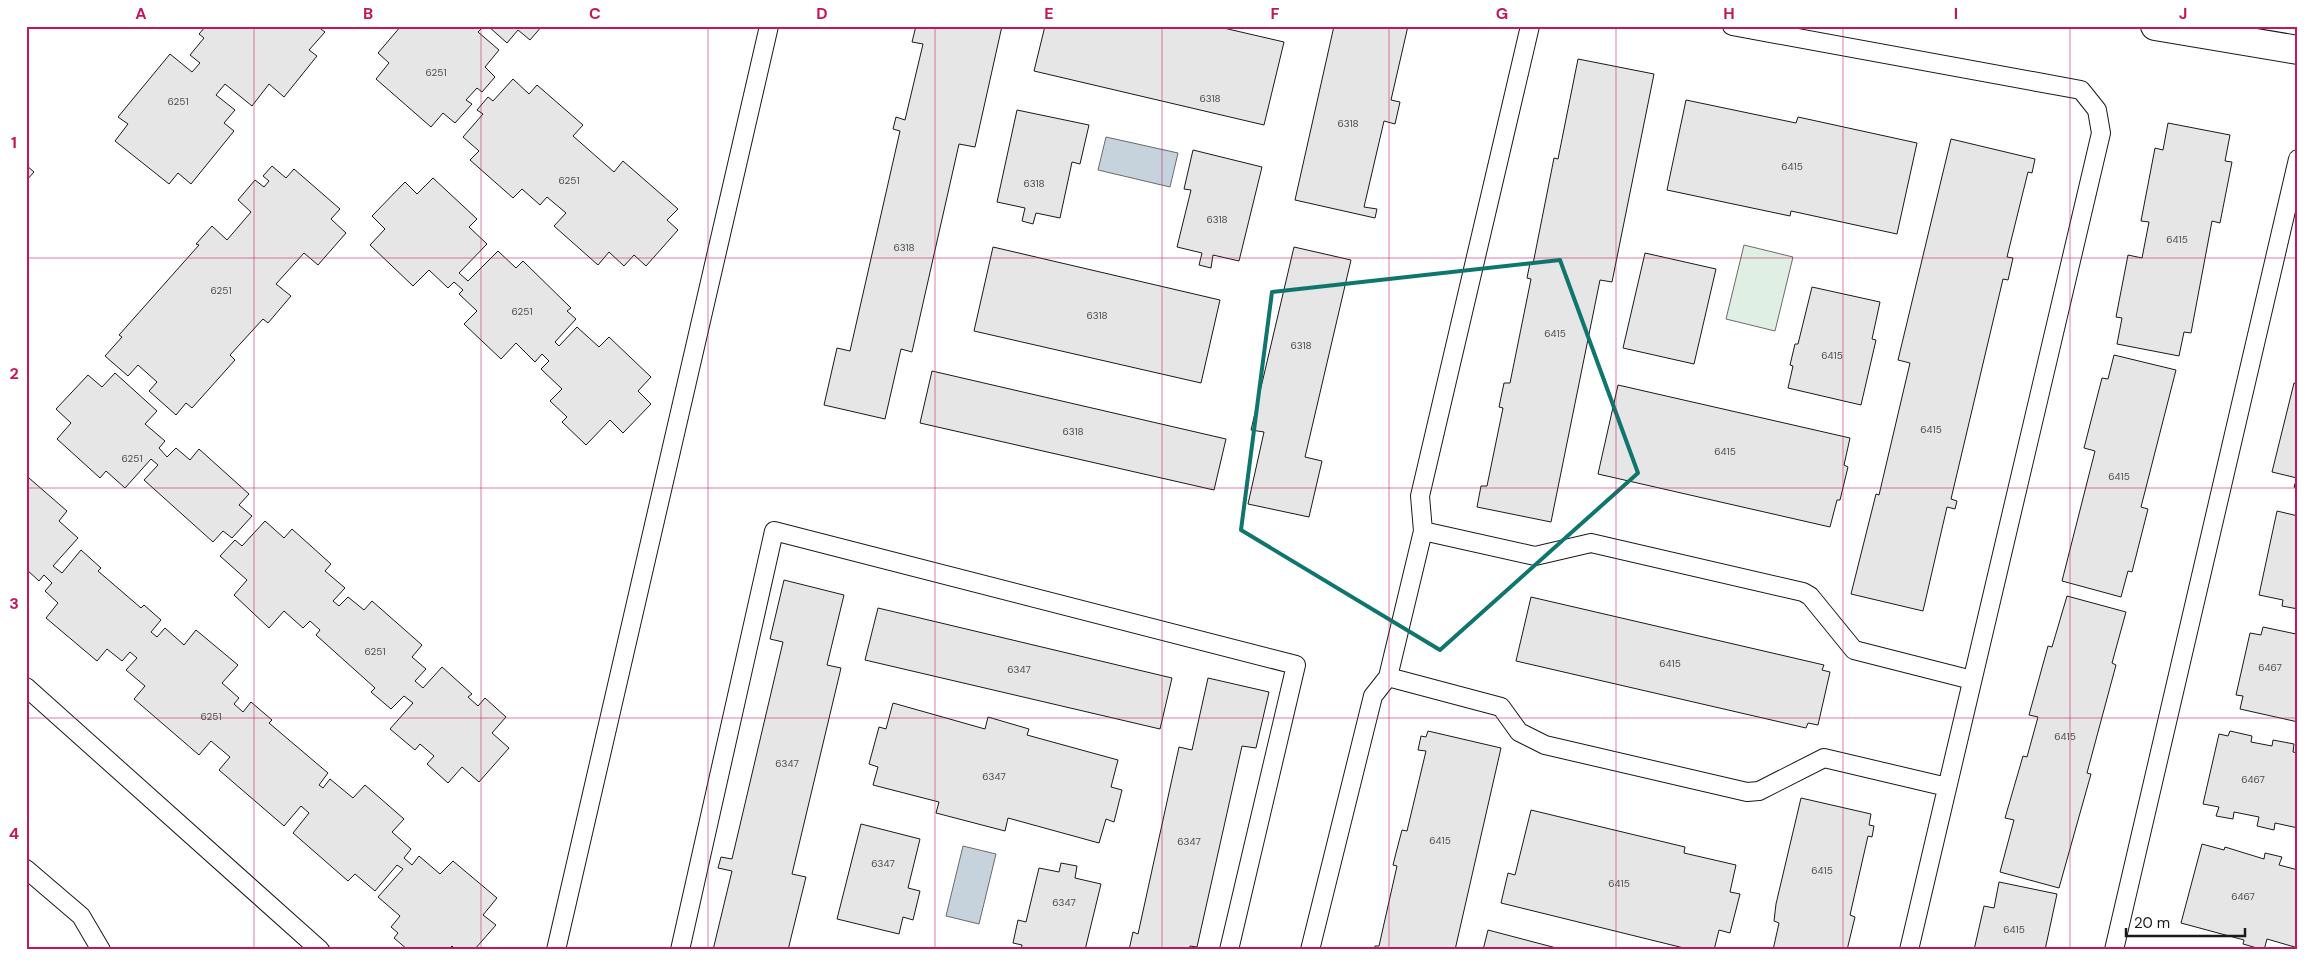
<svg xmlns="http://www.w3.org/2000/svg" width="2324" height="976" viewBox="0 0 2324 976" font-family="'DM Sans',sans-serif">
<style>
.green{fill:#e0efe3;stroke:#6a6a6a}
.water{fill:#c6d2dc;stroke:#6a6a6a}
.building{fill:#e6e6e6;stroke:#1a1a1a}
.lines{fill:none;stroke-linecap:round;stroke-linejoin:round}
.lane-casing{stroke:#1a1a1a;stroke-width:20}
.secondary-casing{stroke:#1a1a1a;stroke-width:30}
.lane{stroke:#fff;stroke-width:18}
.secondary{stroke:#fff;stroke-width:28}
.marked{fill:none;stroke:#0f766e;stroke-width:4;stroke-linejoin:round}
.grid{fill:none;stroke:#c2185b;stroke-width:1;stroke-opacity:0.55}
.labels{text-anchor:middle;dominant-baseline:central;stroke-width:4;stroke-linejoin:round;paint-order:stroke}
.number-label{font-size:10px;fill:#4d4d4d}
.neatline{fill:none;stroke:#c2185b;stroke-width:2}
.grid-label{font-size:16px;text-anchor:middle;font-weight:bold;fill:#c2185b}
</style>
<rect width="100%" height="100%" fill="#fff"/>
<!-- green -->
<path class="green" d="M 1744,245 L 1793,257 L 1775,331 L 1726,319 Z"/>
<!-- water -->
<path class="water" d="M 1106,137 L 1178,153 L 1170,187 L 1098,170 Z
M 963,846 L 996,854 L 979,924 L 946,916 Z"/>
<!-- building -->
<path class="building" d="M 206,26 L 317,26 L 325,32 L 309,50 L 317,56 L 284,97 L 269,84 L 252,106 L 225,84 L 216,95 L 235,110 L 224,123 L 234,131 L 191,184 L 178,173 L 169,184 L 115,141 L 128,124 L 118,117 L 170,54 L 192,72 L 200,63 L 190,55 L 204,38 L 199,34 Z
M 401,26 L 484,26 L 478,32 L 499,50 L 485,67 L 495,77 L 482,92 L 477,88 L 466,100 L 472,104 L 455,123 L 443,113 L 431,127 L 376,79 L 389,63 L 378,53 Z
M 488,26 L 542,26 L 530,40 L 518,30 L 507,43 Z
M 916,26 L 1002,26 L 975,147 L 959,144 L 912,352 L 901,349 L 885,419 L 824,405 L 837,348 L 850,351 L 900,131 L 893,129 L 896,117 L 905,120 L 923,44 L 912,42 Z
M 1045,26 L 1215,26 L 1284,42 L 1264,125 L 1034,71 Z
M 1334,26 L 1408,26 L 1391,100 L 1400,102 L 1395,124 L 1384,121 L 1364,207 L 1377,209 L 1375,218 L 1295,200 Z
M 1578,59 L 1654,74 L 1612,282 L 1600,280 L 1551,522 L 1477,507 L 1481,486 L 1487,486 L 1503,408 L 1499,407 L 1504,383 L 1510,383 L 1531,279 L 1527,278 L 1530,263 L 1533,264 L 1554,158 L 1558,159 Z
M 513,79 L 529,94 L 537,85 L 583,125 L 573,136 L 614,172 L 623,161 L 678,209 L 667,220 L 678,230 L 646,266 L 634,255 L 624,266 L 609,252 L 598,265 L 554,226 L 566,213 L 547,197 L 540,205 L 522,189 L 513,198 L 470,160 L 479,151 L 463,137 L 483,114 L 477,110 L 488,97 L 493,101 Z
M 1686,100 L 1796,123 L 1798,117 L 1917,143 L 1897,234 L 1791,211 L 1790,216 L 1667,190 Z
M 1017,110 L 1089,125 L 1080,164 L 1072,162 L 1060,218 L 1036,213 L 1033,224 L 1022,221 L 1025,208 L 997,202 Z
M 2168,123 L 2230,135 L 2225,161 L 2232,162 L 2220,223 L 2212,221 L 2191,333 L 2184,332 L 2179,356 L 2117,344 L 2122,318 L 2116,317 L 2128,255 L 2142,258 L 2149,222 L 2141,221 L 2155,148 L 2163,150 Z
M 1951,139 L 2035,159 L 2032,173 L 2028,172 L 2007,257 L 2013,258 L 2008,280 L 2003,279 L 1951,499 L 1957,501 L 1955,509 L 1947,507 L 1923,611 L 1851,594 L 1876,494 L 1879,495 L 1910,363 L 1898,360 Z
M 1193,150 L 1262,167 L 1239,261 L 1213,255 L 1211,268 L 1199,265 L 1202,253 L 1177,247 L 1191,190 L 1184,189 Z
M 26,165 L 34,172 L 26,181 Z
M 272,166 L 286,178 L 294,169 L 340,209 L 331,219 L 346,233 L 318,265 L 304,253 L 276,284 L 291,296 L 268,323 L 263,319 L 230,355 L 235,360 L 192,408 L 186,403 L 176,415 L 149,391 L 157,382 L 138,365 L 128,376 L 105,356 L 122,337 L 119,335 L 199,245 L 196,244 L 212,226 L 227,240 L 251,212 L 238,200 L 255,180 L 264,187 L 269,181 L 263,176 Z
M 433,178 L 477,219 L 469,227 L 487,244 L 459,273 L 468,281 L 498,251 L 516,268 L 523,261 L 571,308 L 567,311 L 576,319 L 555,342 L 559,346 L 577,327 L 599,347 L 609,337 L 651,377 L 638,391 L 651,404 L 623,433 L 610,420 L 586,445 L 562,422 L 567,417 L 550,401 L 562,389 L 541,369 L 549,361 L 542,354 L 535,362 L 516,343 L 501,359 L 464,324 L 477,311 L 459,294 L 463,290 L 454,282 L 448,288 L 429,270 L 413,286 L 370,245 L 385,229 L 372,216 L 405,182 L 417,194 Z
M 993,247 L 1220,300 L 1201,383 L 974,331 Z
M 1294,247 L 1351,260 L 1305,457 L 1322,461 L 1309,517 L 1248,504 L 1264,432 L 1251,430 Z
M 1645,253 L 1716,269 L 1694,364 L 1623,348 Z
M 1812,287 L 1880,302 L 1872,339 L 1876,340 L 1861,405 L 1788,388 L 1793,366 L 1790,365 L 1795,344 L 1798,344 Z
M 2114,355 L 2176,370 L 2141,507 L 2148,509 L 2132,572 L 2128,571 L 2121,597 L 2062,581 L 2095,451 L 2084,448 L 2102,378 L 2108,379 Z
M 932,371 L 1226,439 L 1214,490 L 920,423 Z
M 115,373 L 157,411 L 145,424 L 165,441 L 159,448 L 167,457 L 176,448 L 190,460 L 199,449 L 249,494 L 239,505 L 252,516 L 232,538 L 223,531 L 213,542 L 144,480 L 158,465 L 151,459 L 125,488 L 106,471 L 100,478 L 57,439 L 71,423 L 56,409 L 88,375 L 102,387 Z
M 2294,383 L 2298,384 L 2298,488 L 2294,487 L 2297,478 L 2272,472 Z
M 1618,385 L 1850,438 L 1844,465 L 1848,467 L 1840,500 L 1837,500 L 1830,527 L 1598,474 Z
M 29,478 L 67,511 L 59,521 L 78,538 L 53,566 L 62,573 L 81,550 L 101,568 L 98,571 L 141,608 L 144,605 L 161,620 L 151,632 L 157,637 L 165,628 L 184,645 L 196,630 L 238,665 L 222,683 L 239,698 L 234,704 L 243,712 L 251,702 L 272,720 L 269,723 L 328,773 L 319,785 L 323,788 L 330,779 L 353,798 L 365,785 L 404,819 L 392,832 L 411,849 L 404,858 L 412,865 L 419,856 L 440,874 L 453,861 L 497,898 L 483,915 L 496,925 L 474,950 L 456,950 L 452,946 L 448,950 L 408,950 L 394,938 L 398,933 L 391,927 L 400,916 L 378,897 L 403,869 L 397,865 L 375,891 L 355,874 L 348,881 L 293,833 L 309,813 L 301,806 L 284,826 L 219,770 L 230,757 L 211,741 L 199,755 L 134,699 L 145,686 L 126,670 L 137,658 L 130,652 L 122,661 L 107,649 L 97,661 L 46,618 L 58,603 L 45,591 L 52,583 L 44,575 L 39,581 L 26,569 L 26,481 Z
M 2277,511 L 2298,516 L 2298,609 L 2282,606 L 2283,600 L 2259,595 Z
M 265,521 L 284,538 L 292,529 L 331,564 L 325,571 L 345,588 L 333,601 L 339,606 L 348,597 L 364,610 L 372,601 L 422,645 L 412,657 L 426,669 L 415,681 L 423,688 L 442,667 L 472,694 L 468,697 L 478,706 L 485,698 L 506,717 L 492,733 L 509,748 L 479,782 L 462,767 L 448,783 L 427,764 L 434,756 L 420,744 L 415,750 L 390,729 L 413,703 L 404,696 L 391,709 L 371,692 L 375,688 L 316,635 L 320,630 L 310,621 L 303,628 L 284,611 L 269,628 L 234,595 L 247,580 L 220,556 L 235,540 L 242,546 Z
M 784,580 L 844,595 L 827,665 L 841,668 L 792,874 L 806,877 L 788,950 L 713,950 L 732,871 L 718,868 L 721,857 L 732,859 L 783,642 L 770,639 Z
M 2067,596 L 2126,612 L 2112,663 L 2116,665 L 2087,773 L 2091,774 L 2059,888 L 2000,872 L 2014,820 L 2005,818 L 2023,756 L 2027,757 L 2038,717 L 2029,715 L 2048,646 L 2052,647 Z
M 1531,597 L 1824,665 L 1822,670 L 1830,672 L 1818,725 L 1808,723 L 1806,728 L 1516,661 Z
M 878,608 L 1172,678 L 1160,729 L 865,660 Z
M 2263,627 L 2296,634 L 2298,722 L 2240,709 L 2243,696 L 2236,695 L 2250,633 L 2261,635 Z
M 1208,678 L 1269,692 L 1256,748 L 1242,746 L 1197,947 L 1190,946 L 1189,950 L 1118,950 L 1118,948 L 1129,950 L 1133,932 L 1138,934 L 1179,747 L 1192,750 Z
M 893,703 L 985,729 L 988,717 L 1029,729 L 1027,735 L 1118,760 L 1111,787 L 1122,790 L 1114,822 L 1106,819 L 1099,843 L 1008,818 L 1005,831 L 936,813 L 939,802 L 873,785 L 878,767 L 869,764 L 879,727 L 886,729 Z
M 1428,731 L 1501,748 L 1455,950 L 1374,950 L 1375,946 L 1379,946 L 1397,866 L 1393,865 L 1397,849 L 1402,830 L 1407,831 L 1426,751 L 1418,750 L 1421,736 L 1426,737 Z
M 2230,731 L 2252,736 L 2251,742 L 2272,746 L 2273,740 L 2294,744 L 2293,752 L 2298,753 L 2298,828 L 2275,823 L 2274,830 L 2257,826 L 2259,817 L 2234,812 L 2233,819 L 2216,816 L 2219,807 L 2203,804 L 2219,734 L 2228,736 Z
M 1801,798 L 1871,814 L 1869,825 L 1874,826 L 1872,837 L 1868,836 L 1850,915 L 1855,917 L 1847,950 L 1773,950 L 1779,923 L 1774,921 L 1776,904 Z
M 1531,810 L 1685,847 L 1684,853 L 1736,865 L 1730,892 L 1740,894 L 1730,933 L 1719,930 L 1714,950 L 1692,950 L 1501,903 L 1508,873 L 1515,875 Z
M 861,824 L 920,839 L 908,888 L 920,891 L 913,920 L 903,917 L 899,934 L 837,919 Z
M 2202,844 L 2224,850 L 2225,847 L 2264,859 L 2265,853 L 2282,857 L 2279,865 L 2298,870 L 2298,948 L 2267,939 L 2264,950 L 2243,944 L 2244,940 L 2181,923 Z
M 1061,863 L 1077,866 L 1075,878 L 1101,884 L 1085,950 L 1021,950 L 1022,945 L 1013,943 L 1018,920 L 1026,922 L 1039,868 L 1059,872 Z
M 1999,882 L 2057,894 L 2045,950 L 1974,950 L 1984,906 L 1994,908 Z
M 1488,930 L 1564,950 L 1483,950 Z"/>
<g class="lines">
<!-- lane casing -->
<g class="lane-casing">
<path id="lane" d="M 1732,26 L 2081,90 L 2097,110 L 2101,133 L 1909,950
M 1423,531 L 1535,556 L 1591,543 L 1803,592 L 1810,596 L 1854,650 L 1972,680
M 1388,677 L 1501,707 L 1519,732 L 1545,745 L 1747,792 L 1759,791 L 1824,758 L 1947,787
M 26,687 L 320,950
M 26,869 L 81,916 L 101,950
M 556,950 L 769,26
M 680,950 L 774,531 L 1296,665 L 1229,950
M 1310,950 L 1373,696 L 1388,677 L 1423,531 L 1420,496 L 1530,26
M 2114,950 L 2298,159"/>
</g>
<!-- secondary casing -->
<g class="secondary-casing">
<path id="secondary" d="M 2155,26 L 2298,50"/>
</g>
<!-- lane -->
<use href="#lane" class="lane"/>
<!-- secondary -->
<use href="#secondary" class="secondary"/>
</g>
<!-- marked area -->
<path class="marked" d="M 1560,260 L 1638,473 L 1440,650 L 1241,530 L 1272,292 Z"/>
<!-- grid -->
<path class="grid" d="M 254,26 L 254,950M 481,26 L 481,950M 708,26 L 708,950M 935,26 L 935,950M 1162,26 L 1162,950M 1389,26 L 1389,950M 1616,26 L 1616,950M 1843,26 L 1843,950M 2070,26 L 2070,950M 26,258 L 2298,258M 26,488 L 2298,488M 26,718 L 2298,718"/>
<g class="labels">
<!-- number labels -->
<g class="number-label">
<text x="436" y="72">6251</text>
<text x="1210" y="98">6318</text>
<text x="178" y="101">6251</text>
<text x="1348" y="123">6318</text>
<text x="1792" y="166">6415</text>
<text x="569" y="180">6251</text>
<text x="1034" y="183">6318</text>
<text x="1217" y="219">6318</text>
<text x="2177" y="239">6415</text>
<text x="904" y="247">6318</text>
<text x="221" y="290">6251</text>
<text x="522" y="311">6251</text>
<text x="1097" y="315">6318</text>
<text x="1555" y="333">6415</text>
<text x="1301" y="345">6318</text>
<text x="1832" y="355">6415</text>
<text x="1931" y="429">6415</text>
<text x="1073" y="431">6318</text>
<text x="1725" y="451">6415</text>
<text x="132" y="458">6251</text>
<text x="2119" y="476">6415</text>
<text x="375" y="651">6251</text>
<text x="1670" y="663">6415</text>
<text x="2270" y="667">6467</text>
<text x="1019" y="669">6347</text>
<text x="211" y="716">6251</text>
<text x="2065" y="736">6415</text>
<text x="787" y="763">6347</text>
<text x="994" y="776">6347</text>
<text x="2253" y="779">6467</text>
<text x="1440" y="840">6415</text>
<text x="1189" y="841">6347</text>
<text x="883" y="863">6347</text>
<text x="1822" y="870">6415</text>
<text x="1619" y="883">6415</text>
<text x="2243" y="896">6467</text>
<text x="1064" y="902">6347</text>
<text x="2014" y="929">6415</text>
</g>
</g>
<!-- border -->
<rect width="2324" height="976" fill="none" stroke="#ffffff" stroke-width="55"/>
<!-- scale -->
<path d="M2126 928v8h119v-8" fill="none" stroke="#1a1a1a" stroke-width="2.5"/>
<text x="2134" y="928" font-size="15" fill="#1a1a1a" stroke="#ffffff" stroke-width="4" paint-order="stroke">20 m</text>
<rect x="28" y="28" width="2268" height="920" class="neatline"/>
<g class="grid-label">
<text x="141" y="19">A</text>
<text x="368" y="19">B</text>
<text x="595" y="19">C</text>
<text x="822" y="19">D</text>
<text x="1049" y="19">E</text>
<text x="1275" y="19">F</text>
<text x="1502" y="19">G</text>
<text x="1729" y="19">H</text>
<text x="1956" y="19">I</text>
<text x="2183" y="19">J</text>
<text x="14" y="148">1</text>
<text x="14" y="379">2</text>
<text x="14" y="609">3</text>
<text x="14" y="839">4</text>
</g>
</svg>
